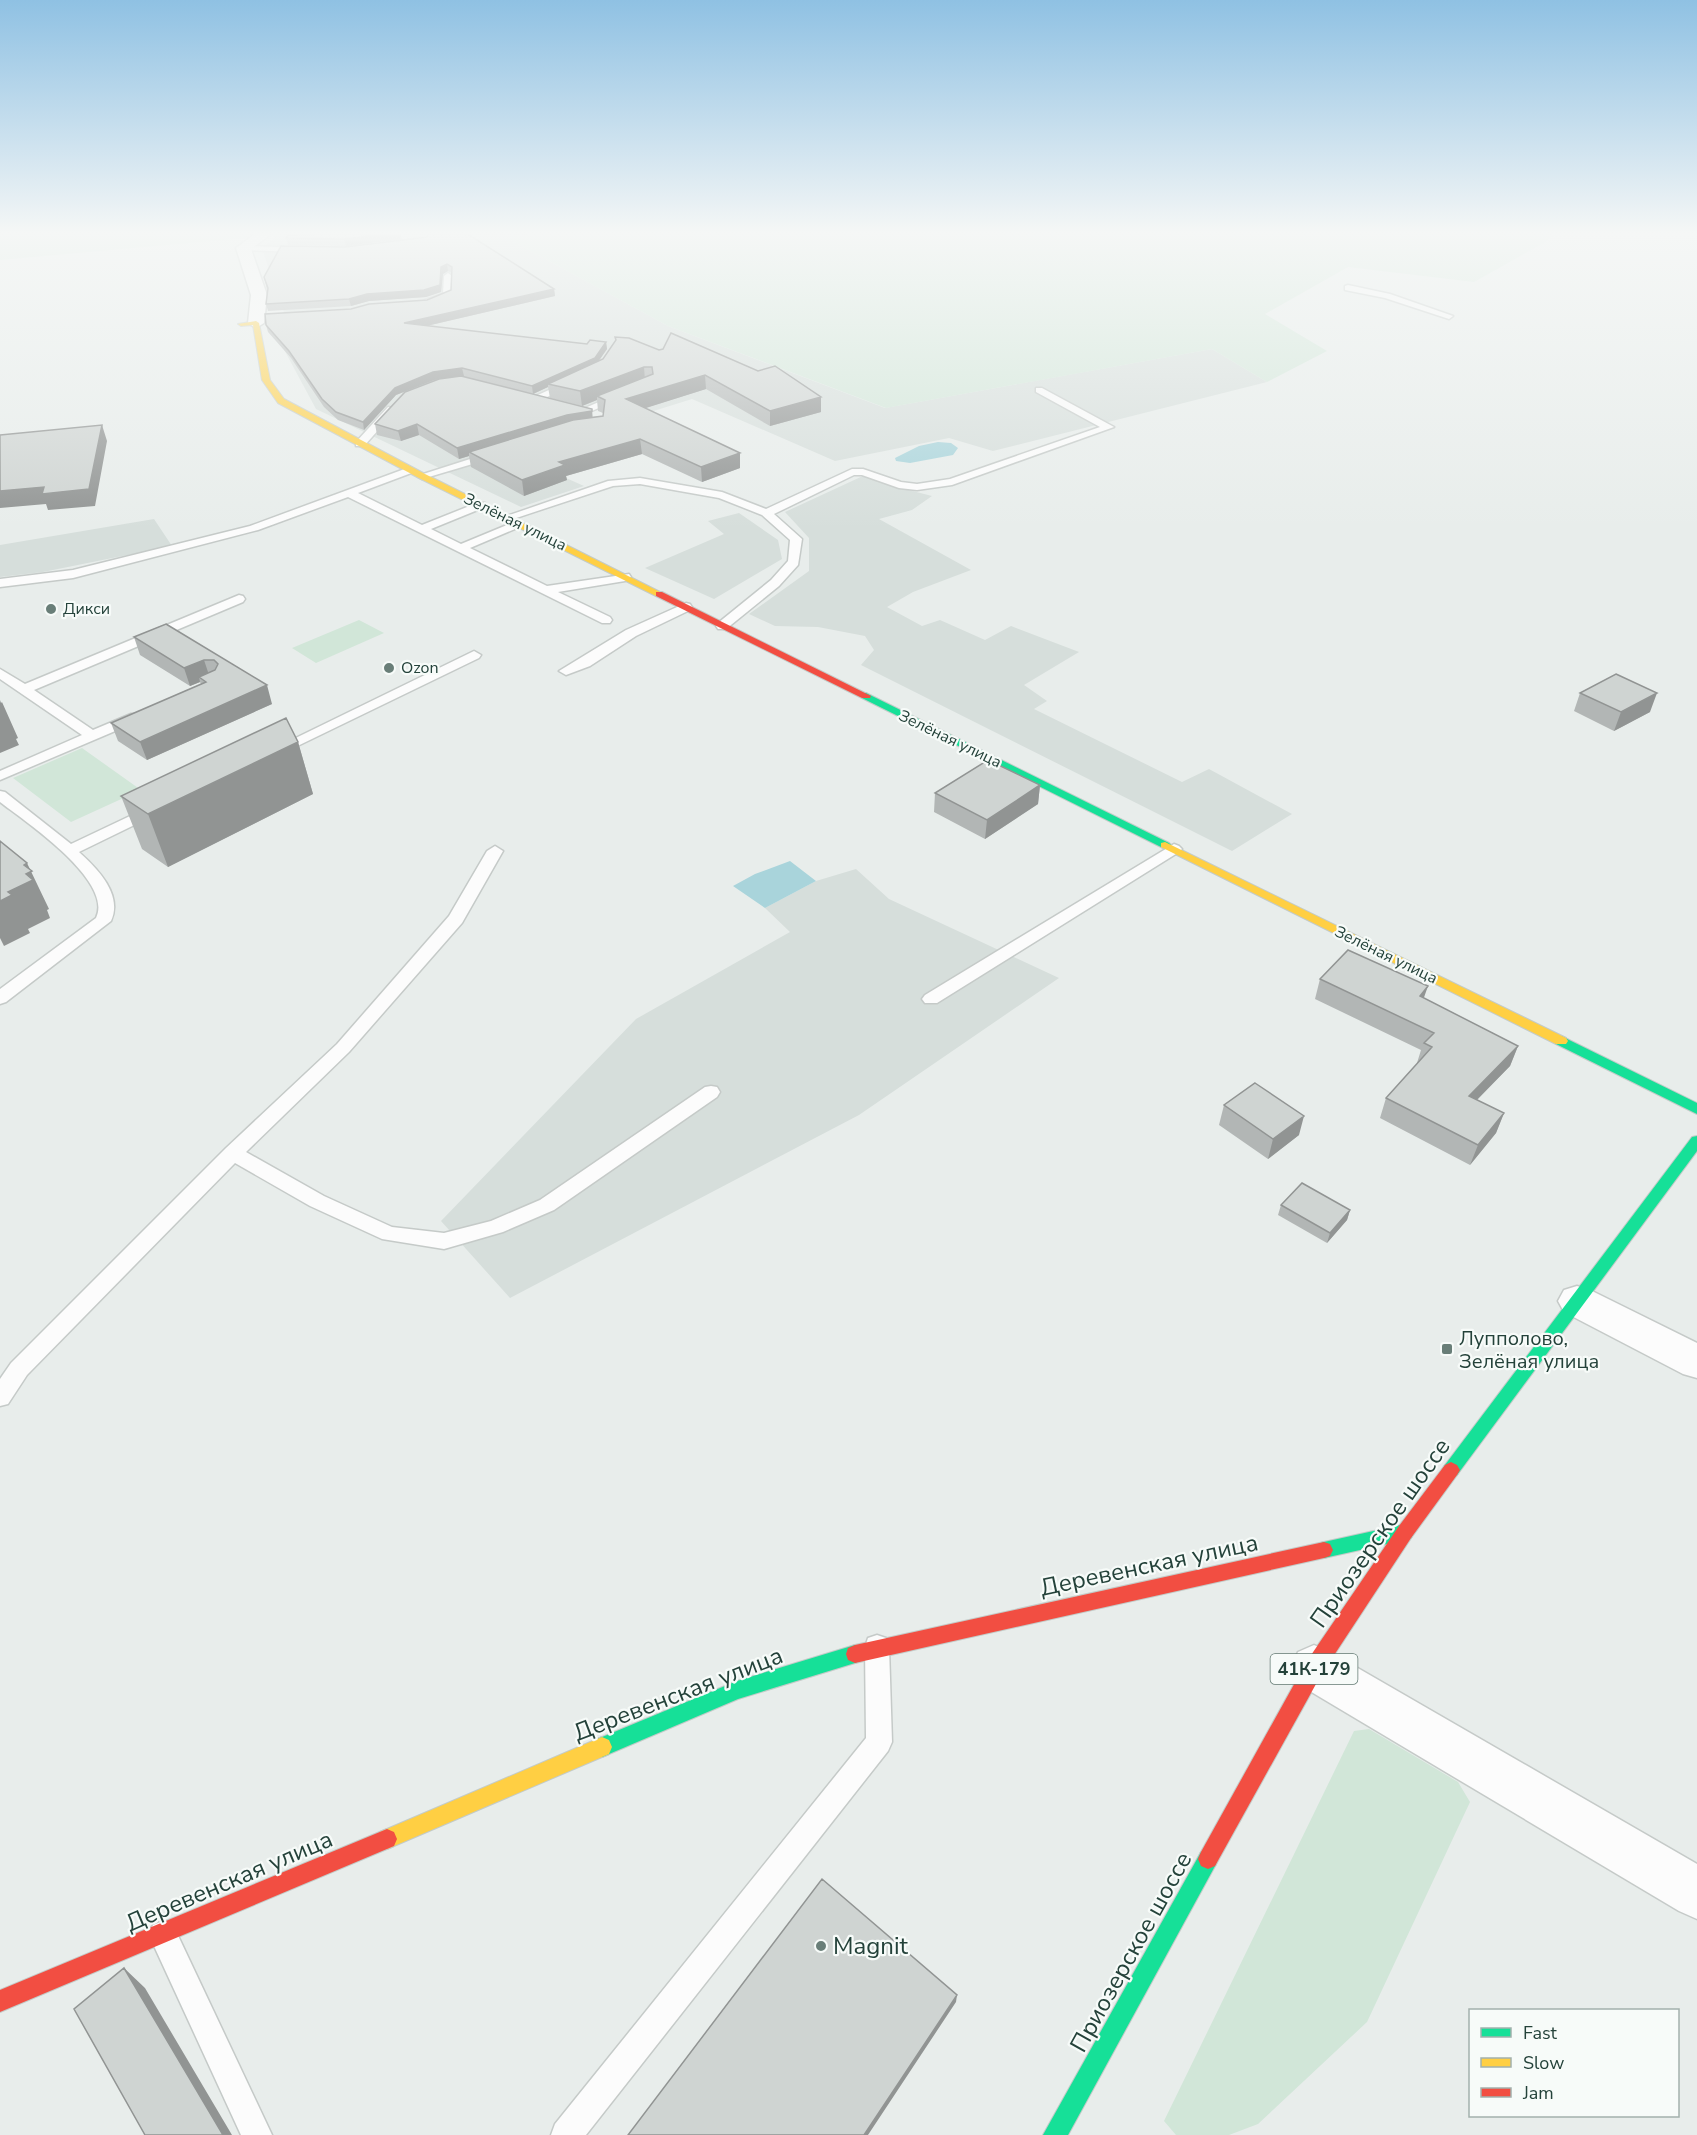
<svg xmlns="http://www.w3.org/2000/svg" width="1697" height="2135" viewBox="0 0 1697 2135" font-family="'Nunito Sans',sans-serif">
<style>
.built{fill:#d6dedb}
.green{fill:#d1e6d8}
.water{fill:#a9d4db}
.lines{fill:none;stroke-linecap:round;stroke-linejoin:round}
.lane-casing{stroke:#c5cac8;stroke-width:3}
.street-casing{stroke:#c5cac8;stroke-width:3}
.fast-casing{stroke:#c3cbc8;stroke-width:2}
.slow-casing{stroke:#c3cbc8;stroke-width:2}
.jam-casing{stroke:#c3cbc8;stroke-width:2}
.lane{fill:#fcfcfc;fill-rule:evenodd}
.street{fill:#fcfcfc;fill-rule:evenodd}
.fast{fill:#16e098;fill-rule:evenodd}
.slow{fill:#ffcf43;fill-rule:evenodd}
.jam{fill:#f24e42;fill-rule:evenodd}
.wall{fill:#b2b6b5;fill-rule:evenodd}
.shaded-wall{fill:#919493}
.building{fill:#cfd4d2;stroke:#919493;stroke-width:1.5}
.poi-dot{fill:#697e78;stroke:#f7fbf9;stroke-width:2}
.labels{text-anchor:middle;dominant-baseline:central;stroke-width:4.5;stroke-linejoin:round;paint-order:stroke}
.far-street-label{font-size:16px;fill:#24423a;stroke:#f7fbf9}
.far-poi-label{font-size:16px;fill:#24423a;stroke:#f7fbf9;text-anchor:start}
.shield{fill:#f7fbf9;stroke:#637a73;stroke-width:1.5}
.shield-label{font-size:18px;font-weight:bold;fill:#24423a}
.poi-label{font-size:20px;fill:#24423a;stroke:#f7fbf9;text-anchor:start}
.near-street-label{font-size:24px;fill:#24423a;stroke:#f7fbf9}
.near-poi-label{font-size:24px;fill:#24423a;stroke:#f7fbf9;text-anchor:start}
</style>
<rect width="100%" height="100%" fill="#e8edeb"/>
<!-- built -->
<path class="built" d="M 283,231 L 532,231 L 536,233 L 507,238 L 668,326 L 885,408 L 1212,349 L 1267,382 L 993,451 L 949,438 L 835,461 L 692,399 L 644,414 L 601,409 L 581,412 L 492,445 L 584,486 L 521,507 L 316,409 L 281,344 L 297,341 L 279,301 L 262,248 Z
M 865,475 L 893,486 L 932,496 L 912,510 L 879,519 L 971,570 L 913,592 L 887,607 L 922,626 L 940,620 L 985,640 L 1011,626 L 1079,652 L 1024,685 L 1047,701 L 1034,709 L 1182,782 L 1209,769 L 1292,814 L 1232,851 L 861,665 L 874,650 L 865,636 L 818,627 L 775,626 L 749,614 L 809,571 L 809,538 L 785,512 Z
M 739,513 L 778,540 L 782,559 L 714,599 L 645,568 L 724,534 L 708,521 Z
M 154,519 L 172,546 L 43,572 L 0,577 L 0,545 Z
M 856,869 L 889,899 L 1059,978 L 859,1115 L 510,1298 L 441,1221 L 636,1019 L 790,932 L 765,908 L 816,881 Z"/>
<!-- green -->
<path class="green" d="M 0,231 L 283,231 L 278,235 L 0,260 Z
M 532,231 L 1555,231 L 1547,241 L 1474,282 L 1348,267 L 1265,314 L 1327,351 L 1267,382 L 1212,349 L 886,408 L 668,326 L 507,238 L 535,233 Z
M 359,620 L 384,633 L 316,663 L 292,648 Z
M 82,748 L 141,790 L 71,822 L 13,778 Z
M 1369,1729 L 1458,1782 L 1470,1802 L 1367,2022 L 1258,2124 L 1229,2135 L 1176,2135 L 1164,2121 L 1354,1731 Z"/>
<!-- water -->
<path class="water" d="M 938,442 L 951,443 L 958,448 L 953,455 L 910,463 L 896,461 L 895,458 L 919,446 Z
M 790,861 L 816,881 L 765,908 L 733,886 L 755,874 Z"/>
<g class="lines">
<!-- lane casing -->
<g class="lane-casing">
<path id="lane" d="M 243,246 L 304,248 L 308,250 L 304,252 L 240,250 L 239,248 Z
M 448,273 L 452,276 L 450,297 L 425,304 L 425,300 L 443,294 L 444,276 Z
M 1348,285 L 1390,294 L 1453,316 L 1449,319 L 1385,298 L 1345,290 L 1345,286 Z
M 571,380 L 576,383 L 574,385 L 538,401 L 529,399 Z
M 1036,388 L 1042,388 L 1114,427 L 952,485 L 917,490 L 899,488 L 862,475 L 854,475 L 774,514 L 802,539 L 798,565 L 779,586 L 726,629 L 718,629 L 716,626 L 718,623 L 771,580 L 788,561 L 790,540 L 762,515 L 719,498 L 640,484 L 613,486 L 507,521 L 501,518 L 608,481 L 640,478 L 722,492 L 766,509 L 852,469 L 863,469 L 901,482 L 917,484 L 950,479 L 1100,427 L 1036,392 Z
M 617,394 L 626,396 L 585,414 L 576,412 Z
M 388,407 L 397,409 L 364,446 L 356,446 L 356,442 Z
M 492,452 L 497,455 L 496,457 L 422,479 L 417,476 Z
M 410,467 L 415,470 L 414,472 L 358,493 L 422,525 L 477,503 L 485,503 L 485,507 L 431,529 L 461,544 L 514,522 L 522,522 L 522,526 L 470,548 L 547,586 L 629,574 L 631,577 L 625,581 L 558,592 L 610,617 L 612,620 L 610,623 L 602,623 L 348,497 L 258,530 L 73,578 L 0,587 L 0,579 L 73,570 L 250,526 Z
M 239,595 L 243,596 L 245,599 L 243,602 L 34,690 L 93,730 L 131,714 L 141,714 L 143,717 L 141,720 L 0,780 L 0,771 L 82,735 L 0,679 L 0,669 L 25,684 Z
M 686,603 L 690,604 L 692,607 L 690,610 L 636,636 L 590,666 L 566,675 L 559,671 L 626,630 Z
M 474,651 L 481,655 L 479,658 L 281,754 L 271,754 L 269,751 Z
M 0,791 L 5,792 L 71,844 L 149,807 L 154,806 L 161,810 L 159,813 L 79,852 C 98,869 123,895 111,921 L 6,1002 L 0,1004 L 0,989 L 96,918 C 114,881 26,822 0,802 Z
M 1174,844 L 1179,846 L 1182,849 L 1179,852 L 937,1003 L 925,1003 L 922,999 L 925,995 Z
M 495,846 L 503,851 L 462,923 L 349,1052 L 246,1152 L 324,1196 L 392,1227 L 444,1233 L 491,1221 L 540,1200 L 705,1087 L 711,1086 L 717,1087 L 720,1092 L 717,1097 L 554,1210 L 503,1232 L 444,1249 L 382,1239 L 310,1206 L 235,1163 L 27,1375 L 8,1404 L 0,1406 L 0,1379 L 11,1363 L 226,1148 L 337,1044 L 449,916 L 487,851 Z
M 877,1635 L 886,1638 L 889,1647 L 892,1742 L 888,1751 L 586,2135 L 551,2135 L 555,2124 L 866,1738 L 865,1647 L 868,1638 Z
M 163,1921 L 173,1925 L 272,2135 L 241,2135 L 149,1935 L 153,1925 Z"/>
</g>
<!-- street casing -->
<g class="street-casing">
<path id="street" d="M 259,231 L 275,231 L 251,249 L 267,295 L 264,323 L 256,328 L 248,323 L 251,295 L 236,248 Z
M 1577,1286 L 1590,1290 L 1697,1343 L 1697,1378 L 1683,1374 L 1564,1312 L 1558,1301 L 1564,1290 Z
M 1314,1645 L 1330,1652 L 1697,1864 L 1697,1919 L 1679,1911 L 1298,1684 L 1291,1668 L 1298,1652 Z"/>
</g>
<!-- fast casing -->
<g class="fast-casing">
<path id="fast" d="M 866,693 L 1169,843 L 1171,845 L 1169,847 L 1161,847 L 862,698 L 862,694 Z
M 1561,1036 L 1697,1103 L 1697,1114 L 1556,1044 L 1554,1041 L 1556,1038 Z
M 1697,1136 L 1697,1151 L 1457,1475 L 1451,1478 L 1445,1475 L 1442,1470 L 1445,1465 L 1692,1137 Z
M 1405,1524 L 1411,1526 L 1414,1532 L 1411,1538 L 1405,1540 L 1324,1558 L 1318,1556 L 1315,1550 L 1318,1544 L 1324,1542 Z
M 855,1645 L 862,1648 L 864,1654 L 862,1660 L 855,1663 L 738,1699 L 602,1757 L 595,1754 L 592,1747 L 595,1740 L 737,1681 Z
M 1208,1849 L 1215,1852 L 1218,1859 L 1215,1866 L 1068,2135 L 1043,2135 L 1201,1852 Z"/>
</g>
<!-- slow casing -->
<g class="slow-casing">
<path id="slow" d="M 256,321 L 259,323 L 270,380 L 284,399 L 425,474 L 664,594 L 656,596 L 419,478 L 278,403 L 262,380 L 253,325 L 241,326 L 238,324 Z
M 1165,842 L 1566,1038 L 1568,1041 L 1566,1044 L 1556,1044 L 1161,847 L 1161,843 Z
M 602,1737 L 609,1740 L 612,1747 L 609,1754 L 387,1849 L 380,1846 L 377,1839 L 380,1832 Z"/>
</g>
<!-- jam casing -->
<g class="jam-casing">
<path id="jam" d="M 656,592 L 662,592 L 871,696 L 870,698 L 862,698 L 656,596 Z
M 1451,1462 L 1457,1465 L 1460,1470 L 1457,1475 L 1411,1538 L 1321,1675 L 1215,1866 L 1208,1869 L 1201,1866 L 1198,1859 L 1201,1852 L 1307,1661 L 1399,1526 L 1445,1465 Z
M 1324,1542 L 1330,1544 L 1333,1550 L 1330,1556 L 1324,1558 L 855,1663 L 848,1660 L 846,1654 L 848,1648 L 855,1645 Z
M 387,1829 L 394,1832 L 397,1839 L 394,1846 L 0,2012 L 0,1990 Z"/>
</g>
<!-- lane -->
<use href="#lane" class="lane"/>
<!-- street -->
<use href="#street" class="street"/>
<!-- fast -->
<use href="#fast" class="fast"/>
<!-- slow -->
<use href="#slow" class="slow"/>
<!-- jam -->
<use href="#jam" class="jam"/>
</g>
<!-- wall -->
<path class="wall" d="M 400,232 L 402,239 L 346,246 L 288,245 L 286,238 Z
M 427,237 L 554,289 L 555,296 L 426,326 L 587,344 L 606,342 L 607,349 L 598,361 L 603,359 L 615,342 L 615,337 L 659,350 L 821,412 L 770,426 L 706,389 L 645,408 L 740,453 L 740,468 L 702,482 L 642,454 L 566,476 L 567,480 L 524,496 L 471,467 L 469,456 L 459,459 L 419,435 L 401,441 L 377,435 L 375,424 L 436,380 L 396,395 L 364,430 L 338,420 L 324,407 L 291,358 L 268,332 L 266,325 L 351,309 L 427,300 L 451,290 L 452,273 L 448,271 L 443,274 L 441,292 L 426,297 L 369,301 L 351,306 L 268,311 L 266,304 L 267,290 L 264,277 L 345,247 ZM 462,376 L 533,394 L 548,387 L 550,398 L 582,406 L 597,400 L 598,411 L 603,413 L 603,416 L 592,417 L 592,409 Z
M 166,624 L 272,704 L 147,760 L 118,741 L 111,723 L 201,684 L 200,682 L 190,686 L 140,655 L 134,637 Z
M 1580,693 L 1650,712 L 1614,731 L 1574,711 Z
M 298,742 L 313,794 L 168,867 L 142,849 L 121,796 Z
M 1040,785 L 1038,804 L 985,839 L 934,812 L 935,793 Z
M 1320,979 L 1424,998 L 1518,1046 L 1510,1066 L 1477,1100 L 1504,1113 L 1496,1133 L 1470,1165 L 1380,1118 L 1386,1098 L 1418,1063 L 1417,1063 L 1421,1050 L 1315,999 Z
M 1224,1105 L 1299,1135 L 1268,1159 L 1219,1125 Z
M 1281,1205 L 1350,1210 L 1347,1220 L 1327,1243 L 1278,1215 Z"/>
<!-- shaded-wall -->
<path class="shaded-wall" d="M 400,232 L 402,239 L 346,246 L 344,239 Z
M 447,264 L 448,271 L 443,274 L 441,292 L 426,297 L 369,301 L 351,306 L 349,299 L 441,267 Z
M 554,289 L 555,296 L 405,331 L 404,323 Z
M 606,342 L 607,349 L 596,365 L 548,384 L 548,387 L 533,394 L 532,386 Z
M 644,367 L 645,381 L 597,396 L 597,400 L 582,406 L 580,391 Z
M 462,368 L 464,376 L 434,380 L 396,395 L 364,430 L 363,422 L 395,388 L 433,372 Z
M 705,375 L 706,389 L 627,414 L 626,399 Z
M 821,397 L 821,412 L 770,426 L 770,411 Z
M 592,409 L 593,422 L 469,452 L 469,456 L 459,459 L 457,448 L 567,415 Z
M 417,424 L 419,435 L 401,441 L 398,431 Z
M 102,425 L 107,441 L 95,506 L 48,510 L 46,504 L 0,508 L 0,491 Z
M 640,439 L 642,454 L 566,476 L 567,480 L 524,496 L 522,480 L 559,462 Z
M 740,453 L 740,468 L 702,482 L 701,467 Z
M 204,660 L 210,678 L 199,677 L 200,682 L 190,686 L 184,668 Z
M 267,685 L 272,704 L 147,760 L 140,742 Z
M 1657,693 L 1650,712 L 1614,731 L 1621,712 Z
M 0,700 L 1,703 L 2,702 L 18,738 L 16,739 L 19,745 L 0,753 Z
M 298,742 L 313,794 L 168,867 L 148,814 Z
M 1040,785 L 1038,804 L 985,839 L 987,820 Z
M 27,863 L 49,909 L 47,910 L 50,918 L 28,929 L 30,933 L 4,946 L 0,938 L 0,901 L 26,874 L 24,865 Z
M 1428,986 L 1421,1006 L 1420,996 Z
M 1518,1046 L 1510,1066 L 1461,1116 L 1469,1096 Z
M 1504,1113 L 1496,1133 L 1470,1165 L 1478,1145 Z
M 1304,1116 L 1299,1135 L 1268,1159 L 1273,1139 Z
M 1350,1210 L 1347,1220 L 1327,1243 L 1330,1233 Z
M 124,1968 L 145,1988 L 232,2135 L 223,2135 Z
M 957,1995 L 956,2002 L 868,2135 L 864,2135 Z"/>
<!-- building -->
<path class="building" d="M 434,231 L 463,231 L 554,289 L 404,323 L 587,344 L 590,340 L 606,342 L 595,358 L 532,386 L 462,368 L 433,372 L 395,388 L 363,422 L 336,412 L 322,399 L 289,351 L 266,325 L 265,314 L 351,309 L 369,304 L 427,300 L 451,290 L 452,267 L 447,264 L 441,267 L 440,285 L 424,290 L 367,294 L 349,299 L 266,304 L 268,288 L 264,277 L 281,246 L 345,247 L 427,237 L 429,232 Z
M 400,232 L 344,239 L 286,238 L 288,235 Z
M 671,333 L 758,371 L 775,366 L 821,397 L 770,411 L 705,375 L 626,399 L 740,453 L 701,467 L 640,439 L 559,462 L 565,465 L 522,480 L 469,452 L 573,420 L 603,416 L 605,400 L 597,396 L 653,374 L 652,367 L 644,367 L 580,391 L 548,384 L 603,359 L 616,340 L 615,337 L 629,338 L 659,350 L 663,349 Z
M 461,376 L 592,409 L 592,411 L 567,415 L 457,448 L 417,424 L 398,431 L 375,424 L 405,392 L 439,379 Z
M 102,425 L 89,489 L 42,494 L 44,487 L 0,491 L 0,435 Z
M 166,624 L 267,685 L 140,742 L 111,723 L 206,682 L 199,677 L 215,670 L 218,664 L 214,660 L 204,660 L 184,668 L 134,637 Z
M 1616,674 L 1657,693 L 1621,712 L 1580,693 Z
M 286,718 L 298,742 L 148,814 L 121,796 Z
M 988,760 L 1040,785 L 987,820 L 935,793 Z
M 0,841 L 27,863 L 24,865 L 32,871 L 26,874 L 33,880 L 8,892 L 12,895 L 0,901 Z
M 1348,950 L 1428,986 L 1420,996 L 1518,1046 L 1469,1096 L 1504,1113 L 1478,1145 L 1386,1098 L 1432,1047 L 1424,1043 L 1434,1033 L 1320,979 Z
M 1255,1083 L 1304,1116 L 1273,1139 L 1224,1105 Z
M 1302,1183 L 1350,1210 L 1330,1233 L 1281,1205 Z
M 822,1879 L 957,1995 L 864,2135 L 628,2135 Z
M 124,1968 L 223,2135 L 145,2135 L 74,2009 Z"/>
<!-- sky -->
<linearGradient id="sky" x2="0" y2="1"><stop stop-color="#8fc1e3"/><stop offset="0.44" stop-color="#f5f7f6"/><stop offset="1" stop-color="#f5f7f6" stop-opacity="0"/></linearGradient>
<rect width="1697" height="529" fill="url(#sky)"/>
<!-- markers -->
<g class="poi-dot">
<circle cx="51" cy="609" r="6"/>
<circle cx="389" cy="668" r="6"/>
<rect x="1441" y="1343" width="12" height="12" rx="3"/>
<circle cx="821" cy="1946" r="6"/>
</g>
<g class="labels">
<!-- far-street labels -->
<g class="far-street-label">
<text transform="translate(515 522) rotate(26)">Зелёная улица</text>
<text transform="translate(950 739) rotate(26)">Зелёная улица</text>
<text transform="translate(1386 955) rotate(26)">Зелёная улица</text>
</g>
<!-- far-poi labels -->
<g class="far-poi-label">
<text x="63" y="609">Дикси</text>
<text x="401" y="668">Ozon</text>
</g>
<!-- shield labels -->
<rect class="shield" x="1270.5" y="1654" width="87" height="30" rx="4.5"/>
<g class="shield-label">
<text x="1314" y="1669">41К-179</text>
</g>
<!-- poi labels -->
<g class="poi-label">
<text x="1459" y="1338">Лупполово,<tspan x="1459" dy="23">Зелёная улица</tspan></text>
</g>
<!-- near-street labels -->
<g class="near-street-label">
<text transform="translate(1380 1533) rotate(-55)">Приозерское шоссе</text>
<text transform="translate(1149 1565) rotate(-12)">Деревенская улица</text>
<text transform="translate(678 1694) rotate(-21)">Деревенская улица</text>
<text transform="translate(229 1881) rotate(-23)">Деревенская улица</text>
<text transform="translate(1131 1952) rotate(-61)">Приозерское шоссе</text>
</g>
<!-- near-poi labels -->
<g class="near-poi-label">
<text x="833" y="1946">Magnit</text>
</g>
</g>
<!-- legend -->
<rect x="1469" y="2009" width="210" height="108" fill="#f7fbf9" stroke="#a3b1ad" stroke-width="1.5"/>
<rect x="1481" y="2028" width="30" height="9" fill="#16e098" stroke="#a3b1ad" stroke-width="1.5"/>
<text x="1523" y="2039" font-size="18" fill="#24423a">Fast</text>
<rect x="1481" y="2058" width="30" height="9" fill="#ffcf43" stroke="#a3b1ad" stroke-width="1.5"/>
<text x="1523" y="2069" font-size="18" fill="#24423a">Slow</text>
<rect x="1481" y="2088" width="30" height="9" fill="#f24e42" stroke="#a3b1ad" stroke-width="1.5"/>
<text x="1523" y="2099" font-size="18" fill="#24423a">Jam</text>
</svg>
